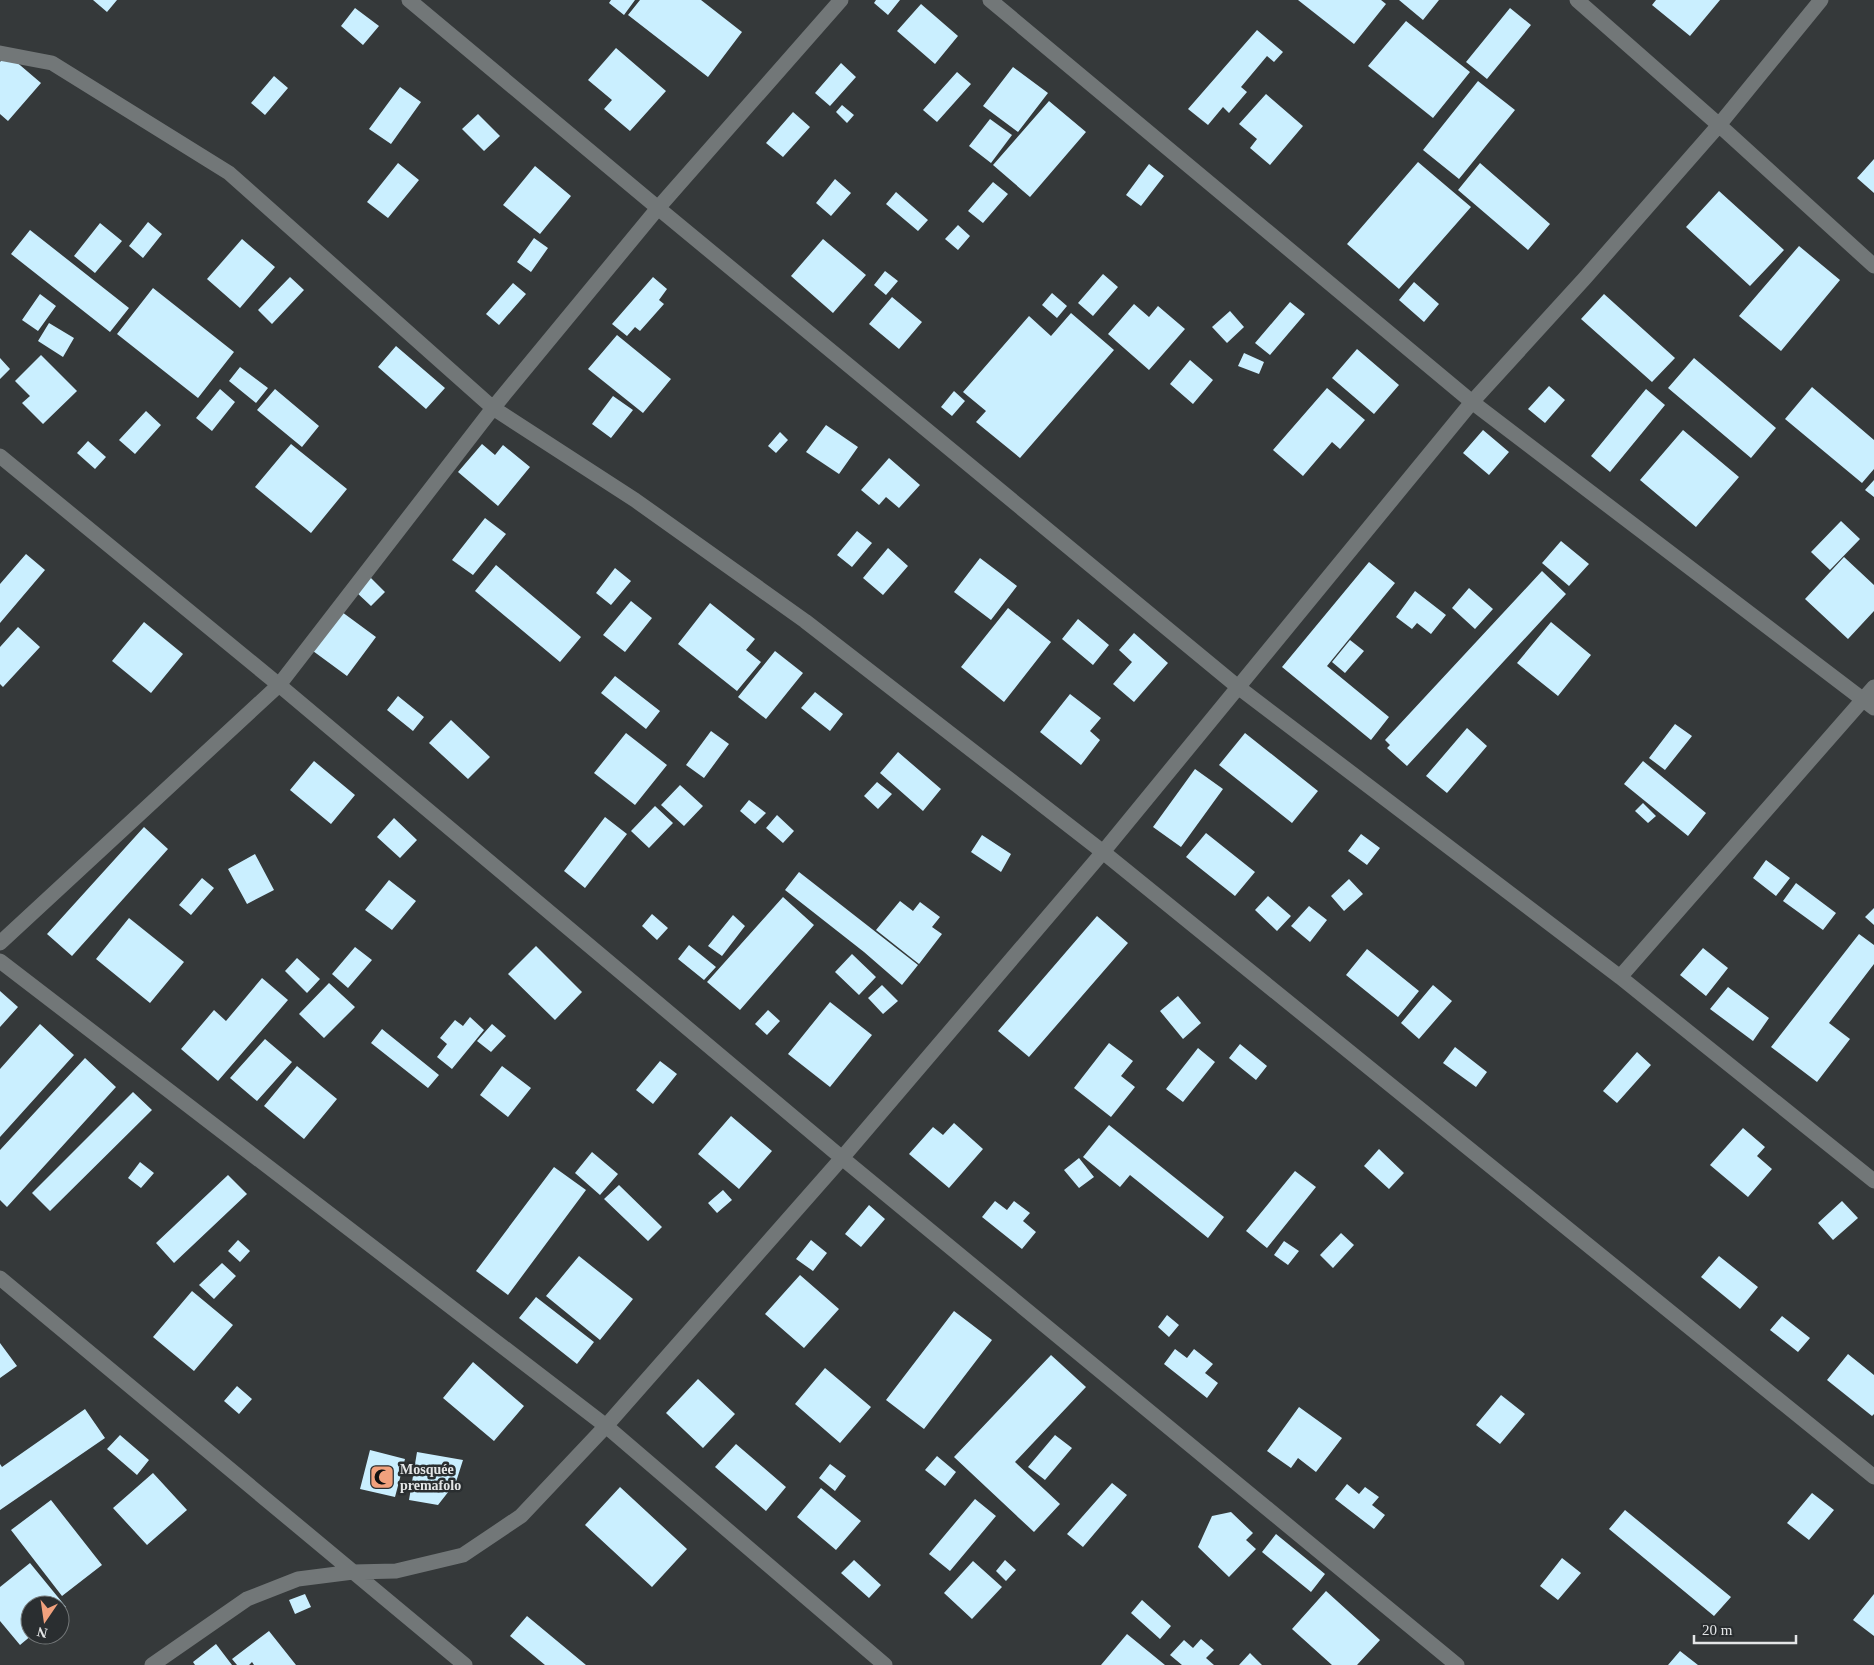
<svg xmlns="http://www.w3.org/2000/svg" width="1874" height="1665" viewBox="0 0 1874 1665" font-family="Georgia,serif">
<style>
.building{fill:#caefff}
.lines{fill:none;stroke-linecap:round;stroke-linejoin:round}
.minor{stroke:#727778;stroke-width:15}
.labels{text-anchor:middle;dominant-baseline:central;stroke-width:5;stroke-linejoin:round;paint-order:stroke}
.poi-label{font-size:14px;font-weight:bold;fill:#e4e6e7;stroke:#2a2e30;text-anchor:start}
</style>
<rect width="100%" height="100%" fill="#35393a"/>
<!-- building -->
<path class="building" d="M 93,0 L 117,0 L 107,12 Z
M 611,0 L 635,0 L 624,15 L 609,3 Z
M 640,0 L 701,0 L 742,32 L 708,77 L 628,15 Z
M 876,0 L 900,0 L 888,15 L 874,3 Z
M 1298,0 L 1381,0 L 1386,4 L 1354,44 Z
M 1399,0 L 1439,0 L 1423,20 Z
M 1656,0 L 1720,0 L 1690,36 L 1652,5 Z
M 921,4 L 958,36 L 935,64 L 897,31 Z
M 355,8 L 379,26 L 363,45 L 341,26 Z
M 1510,8 L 1531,25 L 1487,79 L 1466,62 Z
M 1406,21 L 1470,72 L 1433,118 L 1368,66 Z
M 1257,30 L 1283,52 L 1274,62 L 1267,56 L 1241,87 L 1247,92 L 1229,113 L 1223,107 L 1208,125 L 1188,109 Z
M 616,48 L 666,91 L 630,131 L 604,109 L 612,100 L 588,80 Z
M 7,54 L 41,83 L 8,121 L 0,114 L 0,62 Z
M 841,63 L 856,77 L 830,106 L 815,93 Z
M 1013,67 L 1048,93 L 1018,132 L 983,106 Z
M 957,72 L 971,84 L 937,122 L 923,110 Z
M 274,76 L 288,88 L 265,115 L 251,103 Z
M 1478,81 L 1515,110 L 1459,179 L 1423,150 Z
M 400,87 L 421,102 L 391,144 L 369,129 Z
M 1266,94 L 1303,126 L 1270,165 L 1250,148 L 1257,139 L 1239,124 Z
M 1049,101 L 1086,132 L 1030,197 L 993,165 Z
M 842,105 L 854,115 L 847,123 L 836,112 Z
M 793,112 L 810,127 L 783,157 L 766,143 Z
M 478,114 L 500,136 L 484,151 L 462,129 Z
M 990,119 L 1012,135 L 991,163 L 969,146 Z
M 1874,159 L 1874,193 L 1857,178 Z
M 1418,162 L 1471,207 L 1399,289 L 1347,244 Z
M 398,163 L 419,180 L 388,218 L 367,202 Z
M 1480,163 L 1550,224 L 1528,250 L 1458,190 Z
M 1149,164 L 1164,176 L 1141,206 L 1126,195 Z
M 535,166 L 571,196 L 540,234 L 503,205 Z
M 835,179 L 851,193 L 831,216 L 816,203 Z
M 993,182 L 1008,194 L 983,223 L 968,211 Z
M 1719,191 L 1784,250 L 1750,286 L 1686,227 Z
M 896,192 L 928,220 L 918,231 L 886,204 Z
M 148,222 L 162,234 L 143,258 L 129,246 Z
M 100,223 L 122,241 L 95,273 L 74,256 Z
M 958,225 L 970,236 L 958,250 L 945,239 Z
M 30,230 L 129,308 L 110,332 L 11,254 Z
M 534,238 L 548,248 L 531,272 L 517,262 Z
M 242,239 L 275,267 L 240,308 L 207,279 Z
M 823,239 L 866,275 L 833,313 L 791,276 Z
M 1799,246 L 1840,280 L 1781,351 L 1739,316 Z
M 885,271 L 898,281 L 886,295 L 874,285 Z
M 1103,274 L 1118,287 L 1093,316 L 1078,303 Z
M 290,277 L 304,290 L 272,324 L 258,310 Z
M 653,277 L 667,289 L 659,300 L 664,304 L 640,331 L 635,327 L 627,336 L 612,324 Z
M 1414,282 L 1439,304 L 1424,322 L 1399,300 Z
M 513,283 L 526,294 L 499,325 L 486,314 Z
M 153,288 L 234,352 L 198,398 L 117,334 Z
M 1052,293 L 1067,306 L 1057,318 L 1042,305 Z
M 40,294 L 56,306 L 38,331 L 22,320 Z
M 1604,294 L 1675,358 L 1652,382 L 1581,319 Z
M 892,297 L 922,322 L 899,349 L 869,324 Z
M 1290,302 L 1305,314 L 1270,355 L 1255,343 Z
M 1134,304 L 1149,317 L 1158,306 L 1185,329 L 1149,370 L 1108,334 Z
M 1230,311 L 1244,327 L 1227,343 L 1212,327 Z
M 1071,313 L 1114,350 L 1020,458 L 976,422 L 986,411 L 963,392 L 1029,316 L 1051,336 Z
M 49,323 L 74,338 L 63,357 L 38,341 Z
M 617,335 L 671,379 L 643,413 L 588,369 Z
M 396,346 L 445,388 L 426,409 L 378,367 Z
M 1357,349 L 1399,385 L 1374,414 L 1332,378 Z
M 1244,353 L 1264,362 L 1259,374 L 1238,366 Z
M 41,355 L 77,391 L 43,424 L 22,403 L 30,396 L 15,381 Z
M 0,358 L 10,369 L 0,379 Z
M 1694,358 L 1776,428 L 1751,458 L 1668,388 Z
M 1190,360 L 1213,380 L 1193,404 L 1170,384 Z
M 240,367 L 268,388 L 256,403 L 229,381 Z
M 1549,386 L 1565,400 L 1545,423 L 1528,409 Z
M 1812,387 L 1874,440 L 1874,469 L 1862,483 L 1785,419 Z
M 1327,388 L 1365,420 L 1340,449 L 1332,442 L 1303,476 L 1273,450 Z
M 220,389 L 235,402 L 212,431 L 196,418 Z
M 275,389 L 319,426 L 302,447 L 257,410 Z
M 1646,389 L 1665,405 L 1610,472 L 1591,456 Z
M 954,391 L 965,401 L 952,416 L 941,407 Z
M 613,396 L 633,410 L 611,438 L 592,424 Z
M 146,411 L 161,425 L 135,454 L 119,440 Z
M 826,425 L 858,447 L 839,474 L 806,452 Z
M 1483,430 L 1509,452 L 1489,475 L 1463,453 Z
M 1683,430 L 1739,477 L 1696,527 L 1640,480 Z
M 780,432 L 788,440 L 776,453 L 768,446 Z
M 88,441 L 106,457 L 95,469 L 77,453 Z
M 291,444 L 347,489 L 311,533 L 255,487 Z
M 482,444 L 495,455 L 503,445 L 530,467 L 498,506 L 458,472 Z
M 889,458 L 920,485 L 899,508 L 886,497 L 879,505 L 861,490 Z
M 1874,480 L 1874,497 L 1865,490 Z
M 485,518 L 506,534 L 473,575 L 452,560 Z
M 1841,521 L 1860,539 L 1830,570 L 1811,552 Z
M 857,531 L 872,543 L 852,567 L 837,555 Z
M 1561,541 L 1589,564 L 1569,586 L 1542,563 Z
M 888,548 L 908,566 L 883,595 L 863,578 Z
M 26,554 L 45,570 L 0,623 L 0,584 Z
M 1844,557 L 1874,585 L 1874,611 L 1848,639 L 1805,599 Z
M 980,558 L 1017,586 L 991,620 L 954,592 Z
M 1369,562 L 1395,583 L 1327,666 L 1389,717 L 1371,740 L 1282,667 Z
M 496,565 L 581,637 L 560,662 L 475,591 Z
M 615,568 L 631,581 L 611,605 L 596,593 Z
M 1542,571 L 1566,594 L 1407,766 L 1387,748 L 1390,745 L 1385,740 Z
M 370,577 L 385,592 L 371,606 L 355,591 Z
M 1469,588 L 1493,609 L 1475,629 L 1452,608 Z
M 1415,591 L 1446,615 L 1431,634 L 1417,623 L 1412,629 L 1396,617 Z
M 631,601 L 652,618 L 625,652 L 603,635 Z
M 710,603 L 755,639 L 746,650 L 761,662 L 737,691 L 678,644 Z
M 1008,608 L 1051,642 L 1004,702 L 961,667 Z
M 342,612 L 376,637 L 347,676 L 313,651 Z
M 1078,619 L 1109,645 L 1093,665 L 1062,639 Z
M 144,622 L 183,654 L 151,693 L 112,661 Z
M 1551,622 L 1591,655 L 1558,696 L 1517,663 Z
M 18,627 L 40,647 L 3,687 L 0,684 L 0,647 Z
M 1134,633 L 1168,663 L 1134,702 L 1113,684 L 1132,662 L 1119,650 Z
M 1350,640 L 1364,651 L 1345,673 L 1332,662 Z
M 775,651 L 803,673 L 766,719 L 738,697 Z
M 615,676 L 660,711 L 646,729 L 601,693 Z
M 815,692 L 843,714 L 830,731 L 801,708 Z
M 1070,694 L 1101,718 L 1090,731 L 1100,740 L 1081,765 L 1040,732 Z
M 398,696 L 424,717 L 413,731 L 387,710 Z
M 451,720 L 490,757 L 468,779 L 429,743 Z
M 1675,724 L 1692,736 L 1665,770 L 1649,758 Z
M 1467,728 L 1487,746 L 1447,793 L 1426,776 Z
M 711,731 L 729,744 L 704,778 L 686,765 Z
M 626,733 L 667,765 L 635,805 L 594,773 Z
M 1245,733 L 1318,791 L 1292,823 L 1219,765 Z
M 898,752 L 941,789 L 923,811 L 880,773 Z
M 314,761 L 355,795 L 331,824 L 290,790 Z
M 1643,761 L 1706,813 L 1688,836 L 1624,784 Z
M 1195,769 L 1223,789 L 1181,847 L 1153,827 Z
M 877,782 L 892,794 L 878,809 L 864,796 Z
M 680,785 L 703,806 L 684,826 L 661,805 Z
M 749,800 L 766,813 L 755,824 L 740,811 Z
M 1643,803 L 1656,816 L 1648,823 L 1635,811 Z
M 655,806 L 673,823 L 649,848 L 631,831 Z
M 777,815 L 794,831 L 783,843 L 766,828 Z
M 605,817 L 627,834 L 585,888 L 564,871 Z
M 394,818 L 417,840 L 400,858 L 377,837 Z
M 144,827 L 168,849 L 72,956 L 47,934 Z
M 1206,833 L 1255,872 L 1235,896 L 1186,857 Z
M 1361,834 L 1380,848 L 1367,865 L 1348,851 Z
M 982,835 L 1011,854 L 1001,872 L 971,852 Z
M 255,854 L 274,890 L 247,904 L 228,869 Z
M 1766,860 L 1790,878 L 1776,896 L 1753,878 Z
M 799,872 L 918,965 L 902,985 L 864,952 L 785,890 Z
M 202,878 L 214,888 L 191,915 L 179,905 Z
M 1349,879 L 1363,894 L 1344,911 L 1331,896 Z
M 389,880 L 416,901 L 392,930 L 365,910 Z
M 1796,883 L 1836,913 L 1823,930 L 1783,901 Z
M 1268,896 L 1291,916 L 1277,931 L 1255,910 Z
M 783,897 L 814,925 L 740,1010 L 707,982 Z
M 900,901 L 913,911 L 920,902 L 940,917 L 932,927 L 942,934 L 919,964 L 876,930 Z
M 1309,906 L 1327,920 L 1310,942 L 1291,926 Z
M 1874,908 L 1874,925 L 1865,917 Z
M 652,914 L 668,928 L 657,940 L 642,926 Z
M 733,915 L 745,926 L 722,956 L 708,946 Z
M 1097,916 L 1128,943 L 1029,1057 L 998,1031 Z
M 129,918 L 184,962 L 150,1003 L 96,959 Z
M 1859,934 L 1874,945 L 1874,964 L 1829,1023 L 1850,1039 L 1817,1082 L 1771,1047 Z
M 689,945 L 716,967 L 704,980 L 678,959 Z
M 536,946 L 582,992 L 555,1020 L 508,974 Z
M 355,947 L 372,960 L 348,988 L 332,974 Z
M 1703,948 L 1728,968 L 1706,996 L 1680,975 Z
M 1367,949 L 1419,991 L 1398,1017 L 1346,975 Z
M 852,954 L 876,977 L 859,995 L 835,972 Z
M 297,958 L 320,979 L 307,993 L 285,971 Z
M 262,978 L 288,1000 L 218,1081 L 181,1049 L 214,1010 L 226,1021 Z
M 329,983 L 355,1007 L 324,1038 L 299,1014 Z
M 882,985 L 898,1001 L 883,1014 L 868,998 Z
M 1433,985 L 1452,1001 L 1419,1039 L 1401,1023 Z
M 1728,987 L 1769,1018 L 1753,1041 L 1710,1009 Z
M 0,991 L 18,1007 L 0,1027 Z
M 1178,996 L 1201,1023 L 1183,1039 L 1160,1011 Z
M 830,1002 L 872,1035 L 830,1087 L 788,1054 Z
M 768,1010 L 780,1021 L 767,1035 L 755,1024 Z
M 470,1017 L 484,1030 L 452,1069 L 437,1057 L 447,1044 L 440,1038 L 455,1020 L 463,1026 Z
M 40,1024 L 74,1055 L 0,1137 L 0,1069 Z
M 492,1024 L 506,1036 L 491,1052 L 477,1041 Z
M 382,1029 L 439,1075 L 428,1088 L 371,1043 Z
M 265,1039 L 292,1062 L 257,1101 L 230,1078 Z
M 1109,1043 L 1133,1061 L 1121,1076 L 1135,1087 L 1111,1117 L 1074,1088 Z
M 1240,1044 L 1267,1066 L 1256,1080 L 1229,1058 Z
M 1455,1047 L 1487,1072 L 1476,1087 L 1443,1063 Z
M 1198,1048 L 1215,1062 L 1183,1102 L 1166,1089 Z
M 1637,1052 L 1651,1065 L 1617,1103 L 1603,1091 Z
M 85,1058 L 116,1087 L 7,1207 L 0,1200 L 0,1150 Z
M 660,1061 L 677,1074 L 653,1104 L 636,1090 Z
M 297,1066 L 337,1099 L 304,1139 L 264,1106 Z
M 502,1066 L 531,1088 L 508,1117 L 480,1095 Z
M 133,1092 L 152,1110 L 50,1211 L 32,1193 Z
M 731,1116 L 772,1151 L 739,1189 L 698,1154 Z
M 954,1123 L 983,1149 L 949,1188 L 909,1154 L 933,1127 L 943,1135 Z
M 1109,1125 L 1224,1217 L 1208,1238 L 1130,1175 L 1120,1187 L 1083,1157 Z
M 1743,1128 L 1765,1147 L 1757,1156 L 1772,1169 L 1748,1197 L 1710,1165 Z
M 1379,1149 L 1404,1173 L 1389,1189 L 1364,1166 Z
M 592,1152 L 618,1174 L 600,1195 L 575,1173 Z
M 1079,1158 L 1094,1177 L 1079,1188 L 1064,1170 Z
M 140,1162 L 154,1173 L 141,1188 L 128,1178 Z
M 554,1167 L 586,1190 L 508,1295 L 476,1271 Z
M 1295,1171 L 1316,1187 L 1267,1248 L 1246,1231 Z
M 228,1175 L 247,1194 L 174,1263 L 156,1243 Z
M 619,1185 L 662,1227 L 648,1241 L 604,1199 Z
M 723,1190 L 732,1200 L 717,1213 L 708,1203 Z
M 995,1201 L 1007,1210 L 1014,1201 L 1030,1213 L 1023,1221 L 1036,1232 L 1022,1249 L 982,1217 Z
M 1842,1201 L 1858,1218 L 1833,1240 L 1818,1223 Z
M 869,1205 L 885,1219 L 861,1247 L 845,1234 Z
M 1341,1233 L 1354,1245 L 1333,1268 L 1320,1255 Z
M 238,1240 L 250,1251 L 240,1262 L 228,1251 Z
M 811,1240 L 827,1253 L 813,1271 L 796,1259 Z
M 1284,1241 L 1299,1251 L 1288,1265 L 1274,1255 Z
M 579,1256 L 633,1299 L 600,1340 L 546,1296 Z
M 1719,1256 L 1758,1287 L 1740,1309 L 1701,1277 Z
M 222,1263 L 236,1276 L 214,1299 L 199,1285 Z
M 800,1275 L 839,1309 L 804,1348 L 765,1314 Z
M 192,1291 L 233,1325 L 194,1371 L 153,1337 Z
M 536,1297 L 594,1342 L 577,1364 L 519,1318 Z
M 954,1311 L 992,1340 L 924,1429 L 886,1400 Z
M 1167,1315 L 1179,1325 L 1169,1337 L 1158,1327 Z
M 1782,1316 L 1810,1338 L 1798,1352 L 1770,1330 Z
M 0,1343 L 17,1366 L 0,1378 Z
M 1175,1349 L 1187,1358 L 1194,1349 L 1213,1364 L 1205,1373 L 1218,1383 L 1207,1398 L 1164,1364 Z
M 1848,1354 L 1874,1375 L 1874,1414 L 1872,1416 L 1827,1380 Z
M 1051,1355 L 1086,1387 L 1015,1462 L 1060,1504 L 1034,1532 L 954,1457 Z
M 473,1362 L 524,1406 L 494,1441 L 443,1398 Z
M 825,1368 L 871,1407 L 840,1443 L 795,1404 Z
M 698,1379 L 735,1414 L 703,1448 L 666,1413 Z
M 237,1386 L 252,1399 L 239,1414 L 224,1401 Z
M 1501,1395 L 1525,1414 L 1500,1444 L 1476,1425 Z
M 1299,1407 L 1342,1438 L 1316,1472 L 1298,1458 L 1291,1468 L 1267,1451 Z
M 85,1409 L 105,1438 L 0,1510 L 0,1464 L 2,1467 Z
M 120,1435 L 149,1460 L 137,1475 L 107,1449 Z
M 1055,1435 L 1072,1448 L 1045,1480 L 1028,1467 Z
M 736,1444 L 786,1487 L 766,1511 L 715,1467 Z
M 370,1450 L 405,1459 L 395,1497 L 360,1489 Z
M 417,1452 L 463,1460 L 456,1482 L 438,1505 L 409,1500 Z
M 937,1456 L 956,1472 L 945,1486 L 925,1470 Z
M 830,1464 L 846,1476 L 835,1491 L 819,1478 Z
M 153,1473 L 187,1510 L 147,1545 L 113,1508 Z
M 1112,1483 L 1127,1495 L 1083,1547 L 1067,1534 Z
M 1347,1484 L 1359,1494 L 1365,1487 L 1379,1497 L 1372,1505 L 1385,1515 L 1374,1529 L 1335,1499 Z
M 620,1487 L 687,1549 L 652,1587 L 585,1525 Z
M 821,1488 L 861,1521 L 836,1550 L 797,1517 Z
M 1812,1493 L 1834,1510 L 1809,1540 L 1787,1523 Z
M 975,1499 L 996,1516 L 950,1571 L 929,1554 Z
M 51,1500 L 102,1565 L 62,1596 L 11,1530 Z
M 1625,1510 L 1731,1597 L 1714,1616 L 1609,1529 Z
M 1231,1512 L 1253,1533 L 1246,1540 L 1256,1549 L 1229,1577 L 1198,1547 L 1212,1516 Z
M 1276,1534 L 1325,1574 L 1311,1592 L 1262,1552 Z
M 1562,1558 L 1581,1573 L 1558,1600 L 1540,1586 Z
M 854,1560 L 881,1585 L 869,1598 L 841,1573 Z
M 1005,1560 L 1016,1570 L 1006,1581 L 996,1571 Z
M 973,1561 L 1002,1587 L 972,1619 L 944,1593 Z
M 30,1563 L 66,1607 L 60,1612 L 60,1605 L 30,1605 L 30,1635 L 32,1635 L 20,1645 L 0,1621 L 0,1587 Z
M 1326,1591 L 1380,1640 L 1357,1665 L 1332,1665 L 1292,1629 Z
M 305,1594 L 311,1607 L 295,1614 L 289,1600 Z
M 1874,1594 L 1874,1636 L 1853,1620 Z
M 1142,1600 L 1171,1626 L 1160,1639 L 1131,1613 Z
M 527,1616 L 586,1665 L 545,1665 L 510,1636 Z
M 269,1631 L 296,1665 L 254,1665 L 252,1662 L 249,1665 L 237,1665 L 232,1659 Z
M 1127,1634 L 1165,1665 L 1101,1665 Z
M 1201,1639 L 1214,1650 L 1206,1658 L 1214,1665 L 1182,1665 L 1170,1655 L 1184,1640 L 1193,1648 Z
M 216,1644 L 232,1665 L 195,1665 L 193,1662 Z
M 1680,1651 L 1698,1665 L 1668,1665 Z
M 1250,1653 L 1262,1665 L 1239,1665 Z"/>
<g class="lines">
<!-- minor -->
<path class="minor" d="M 409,0 L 658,208 L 1238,687 L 1620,977 L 1874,1181
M 990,0 L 1472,402 L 1874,708
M 1577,0 L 1719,125 L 1874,266
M 0,53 L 52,63 L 229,173 L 493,408 L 635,500 L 805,621 L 1103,852 L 1874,1477
M 0,456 L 279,685 L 842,1158 L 1457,1665
M 0,943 L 279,685 L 493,408 L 658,208 L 841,0
M 0,961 L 606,1426 L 885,1665
M 1620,977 L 1874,687
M 0,1278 L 465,1665
M 152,1665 L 247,1599 L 298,1579 L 353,1572 L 396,1571 L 463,1555 L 521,1516 L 606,1426 L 842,1158 L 1103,852 L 1472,402 L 1585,278 L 1719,125 L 1821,0"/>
</g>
<!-- icons -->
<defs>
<g id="mosque-square" transform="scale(1.25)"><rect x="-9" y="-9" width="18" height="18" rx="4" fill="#f1a17d" stroke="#2a2e30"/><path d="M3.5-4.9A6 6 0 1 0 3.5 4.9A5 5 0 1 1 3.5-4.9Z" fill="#111"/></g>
</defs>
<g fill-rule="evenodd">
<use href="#mosque-square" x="382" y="1477"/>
</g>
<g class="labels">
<!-- poi labels -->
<g class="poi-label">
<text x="400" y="1469">Mosquée<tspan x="400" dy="16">premafolo</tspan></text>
</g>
</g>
<!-- north arrow -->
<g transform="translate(45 1620) rotate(193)"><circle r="24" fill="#2a2e30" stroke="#747879"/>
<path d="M0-4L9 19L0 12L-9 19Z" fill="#f1a17d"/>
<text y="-8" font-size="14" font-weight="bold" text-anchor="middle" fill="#e4e6e7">N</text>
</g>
<!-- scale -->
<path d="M1694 1635v8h102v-8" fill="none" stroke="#e4e6e7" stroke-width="2.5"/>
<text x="1702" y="1635" font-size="15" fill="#e4e6e7" stroke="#2a2e30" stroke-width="4" paint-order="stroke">20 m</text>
</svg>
